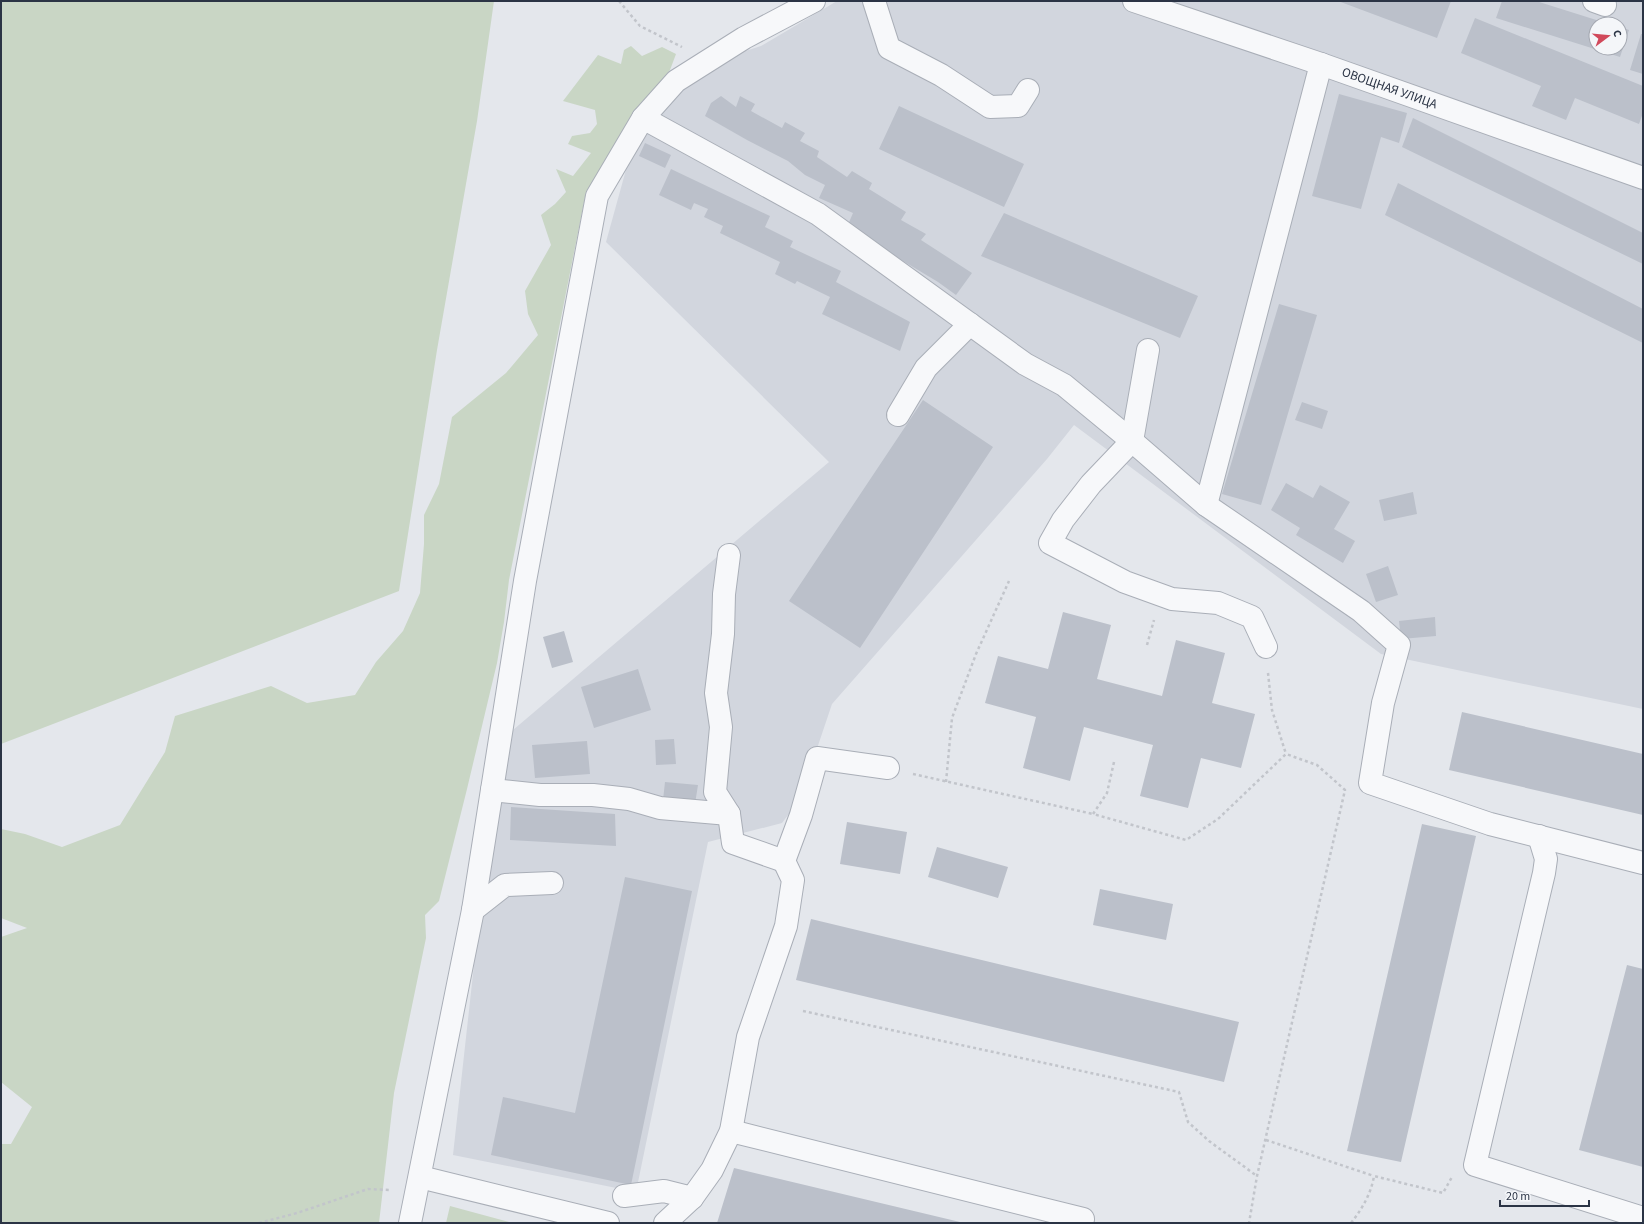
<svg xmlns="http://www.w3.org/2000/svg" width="1644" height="1224" viewBox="0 0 1644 1224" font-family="'Source Sans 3',sans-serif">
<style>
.built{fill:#d2d6de;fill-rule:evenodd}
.green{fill:#c9d6c5}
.building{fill:#bbc0ca}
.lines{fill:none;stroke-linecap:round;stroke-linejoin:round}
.minor-casing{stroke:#a9aeb7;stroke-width:24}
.path{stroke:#c2c5cb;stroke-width:2.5;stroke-dasharray:3 3;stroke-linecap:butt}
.minor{stroke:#f7f8fa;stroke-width:22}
.labels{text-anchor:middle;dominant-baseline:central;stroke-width:4;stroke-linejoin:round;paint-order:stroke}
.street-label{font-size:13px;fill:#2b3445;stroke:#f4f6f9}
</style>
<rect width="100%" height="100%" fill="#e4e7ec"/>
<!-- built -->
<path class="built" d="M 837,1 L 1643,1 L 1643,709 L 1381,654 L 1074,425 L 1047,459 L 832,704 L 800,799 L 782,823 L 708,842 L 636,1192 L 453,1155 L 475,956 L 507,735 L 829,462 L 606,242 L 632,148 L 664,108 L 708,63 L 761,46 ZM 1596,24 L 1620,24 L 1620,48 L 1596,48 Z"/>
<!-- green -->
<path class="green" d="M 1,1 L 494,1 L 477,121 L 437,350 L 399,591 L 1,744 Z
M 631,46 L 642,56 L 662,47 L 676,54 L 670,70 L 637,112 L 586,192 L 509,580 L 504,622 L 497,663 L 467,789 L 439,901 L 425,915 L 426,938 L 394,1093 L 379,1223 L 1,1223 L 1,1144 L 11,1144 L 32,1107 L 1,1082 L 1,937 L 27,928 L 1,918 L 1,829 L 25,834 L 62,847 L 120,825 L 165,752 L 175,716 L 271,686 L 307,703 L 355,695 L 376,662 L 403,631 L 420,593 L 424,544 L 424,515 L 439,484 L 452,417 L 506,373 L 538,335 L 528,314 L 525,291 L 551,245 L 541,215 L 555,204 L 566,192 L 556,169 L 573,176 L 591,153 L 568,144 L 572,136 L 590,133 L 597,124 L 595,110 L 563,101 L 598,55 L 621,64 L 624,50 Z
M 450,1206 L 513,1223 L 446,1223 Z"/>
<!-- building -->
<path class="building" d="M 1338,1 L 1451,1 L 1437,38 Z
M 1502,1 L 1536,1 L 1609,24 L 1596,24 L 1596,48 L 1620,48 L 1620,27 L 1629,30 L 1620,57 L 1496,18 Z
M 1475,18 L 1643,86 L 1643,113 L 1639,124 L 1575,98 L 1566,120 L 1532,106 L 1541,86 L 1461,53 Z
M 1641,34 L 1643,34 L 1643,74 L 1630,70 Z
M 1339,94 L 1407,113 L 1399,143 L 1381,137 L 1361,209 L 1312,196 Z
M 721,96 L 736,107 L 740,96 L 755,104 L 751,111 L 782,128 L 785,122 L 805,133 L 800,141 L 819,151 L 817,157 L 847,177 L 852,171 L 872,183 L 869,189 L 906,212 L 901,220 L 926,234 L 921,240 L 972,273 L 956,295 L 938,282 L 903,261 L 878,244 L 847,227 L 853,213 L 819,198 L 825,185 L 805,175 L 788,161 L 747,140 L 705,116 L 711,103 Z
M 899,106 L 1024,164 L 1004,207 L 879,149 Z
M 1413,118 L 1643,233 L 1643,264 L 1402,147 Z
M 645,143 L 671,155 L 665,168 L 639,156 Z
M 671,169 L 770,216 L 765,227 L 793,241 L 790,247 L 841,271 L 836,282 L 910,322 L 900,351 L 822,314 L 830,297 L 797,281 L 795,284 L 775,274 L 780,262 L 720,233 L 723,226 L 704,217 L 708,209 L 694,203 L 691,210 L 659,195 Z
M 1398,183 L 1643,309 L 1643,343 L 1385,215 Z
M 1004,213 L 1198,296 L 1180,338 L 981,256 Z
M 1279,304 L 1317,315 L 1261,505 L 1222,494 Z
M 923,400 L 993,447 L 860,648 L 789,601 Z
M 1302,402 L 1328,411 L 1322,429 L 1295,420 Z
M 1286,483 L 1313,498 L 1320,485 L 1350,502 L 1334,529 L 1355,541 L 1343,563 L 1296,535 L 1300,528 L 1271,510 Z
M 1413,492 L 1417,514 L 1384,521 L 1379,500 Z
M 1388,566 L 1398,595 L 1376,602 L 1366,574 Z
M 1063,612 L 1111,625 L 1097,679 L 1162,696 L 1176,640 L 1225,653 L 1212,703 L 1255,714 L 1241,768 L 1201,758 L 1188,808 L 1140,796 L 1153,745 L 1084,727 L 1070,781 L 1023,768 L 1036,717 L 985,703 L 998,656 L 1048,669 Z
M 1435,617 L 1436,636 L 1401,639 L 1399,621 Z
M 564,631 L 573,662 L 552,668 L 543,637 Z
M 638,669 L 651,710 L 594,728 L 581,687 Z
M 1462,712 L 1643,754 L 1643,815 L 1449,770 Z
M 674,739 L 676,764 L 656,765 L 655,740 Z
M 587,741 L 590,774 L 535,778 L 532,745 Z
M 665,782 L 698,785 L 695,804 L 663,800 Z
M 511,807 L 615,814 L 616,846 L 510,840 Z
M 847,822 L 907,832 L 900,874 L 840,864 Z
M 1422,824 L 1476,836 L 1401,1162 L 1347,1151 Z
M 937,847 L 1008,867 L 998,898 L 928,877 Z
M 625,877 L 692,891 L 631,1185 L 491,1155 L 503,1097 L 575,1113 Z
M 1100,889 L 1173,904 L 1166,940 L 1093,925 Z
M 811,919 L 1239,1022 L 1224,1082 L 796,980 Z
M 1627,965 L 1643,969 L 1643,1167 L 1579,1150 Z
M 734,1168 L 960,1222 L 960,1223 L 717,1223 Z"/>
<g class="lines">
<!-- minor casing -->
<g class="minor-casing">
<g id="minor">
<path d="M 874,1 L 889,48 L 941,75 L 990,107 L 1018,106 L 1028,90"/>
<path id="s1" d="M 1134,1 L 1321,64 L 1643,178"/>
<path d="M 1594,1 L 1605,5"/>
<path d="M 643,118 L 818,214 L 1025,364 L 1064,385 L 1132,441 L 1206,505 L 1361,611 L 1399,645 L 1383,703 L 1370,783 L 1490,824 L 1643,863"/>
<path d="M 1148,350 L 1132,441 L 1091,484 L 1063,520 L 1050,543 L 1125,582 L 1172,599 L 1218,603 L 1252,617 L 1266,647"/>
<path d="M 898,415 L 926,368 L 970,324"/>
<path d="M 1206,505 L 1321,64"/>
<path d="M 492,790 L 540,795 L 593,795 L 629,799 L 660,808 L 729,814 L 715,792 L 721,727 L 716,693 L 723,634 L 724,594 L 729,555"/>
<path d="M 729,814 L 733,843 L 784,861"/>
<path d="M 1539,836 L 1546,859 L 1544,873 L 1475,1165 L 1643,1218"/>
<path d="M 473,910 L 505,885 L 552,883"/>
<path d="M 731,1131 L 1083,1219"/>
<path d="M 420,1177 L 608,1223"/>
<path d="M 624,1196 L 664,1191 L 692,1198"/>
<path d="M 410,1223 L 473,910 L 525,581 L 597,196 L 643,118 L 676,81 L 744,38 L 814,1"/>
<path d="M 665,1223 L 692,1198 L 712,1170 L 731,1131 L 748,1037 L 786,926 L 793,880 L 784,861 L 801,815 L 817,758 L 888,768"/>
</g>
</g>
<!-- path -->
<path class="path" d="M 619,1 L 640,26 L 682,47
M 1147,645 L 1154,620
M 1268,673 L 1272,710 L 1286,754
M 1114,762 L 1107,793 L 1093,814 L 1186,840 L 1218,819 L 1286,754 L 1317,765 L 1345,790 L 1257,1176 L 1249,1223
M 913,774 L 1093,814
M 946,782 L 952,718 L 976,654 L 1009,581
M 803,1011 L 1179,1092 L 1188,1122 L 1209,1141 L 1257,1176
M 1266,1140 L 1374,1176
M 259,1223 L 297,1213 L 368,1189 L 390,1190
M 1351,1223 C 1362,1209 1371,1194 1374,1176 L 1443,1193 L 1452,1177"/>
<!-- minor -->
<use href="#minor" class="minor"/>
</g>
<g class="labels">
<!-- street labels -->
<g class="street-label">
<text stroke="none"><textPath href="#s1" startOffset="270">ОВОЩНАЯ УЛИЦА</textPath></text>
</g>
</g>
<!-- border -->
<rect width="1644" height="1224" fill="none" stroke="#2b3445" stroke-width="4"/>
<!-- north arrow -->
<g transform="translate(1608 36) rotate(74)"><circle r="19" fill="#f4f6f9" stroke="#a4a8b1"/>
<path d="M0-3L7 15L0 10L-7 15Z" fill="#d1495b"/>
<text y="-6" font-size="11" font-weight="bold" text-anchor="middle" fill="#2b3445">С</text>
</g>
<!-- scale -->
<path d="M1500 1200v6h89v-6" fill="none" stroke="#2b3445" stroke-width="2"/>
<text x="1506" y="1200" font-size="12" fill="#2b3445" stroke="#f4f6f9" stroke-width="3" paint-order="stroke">20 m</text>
</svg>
